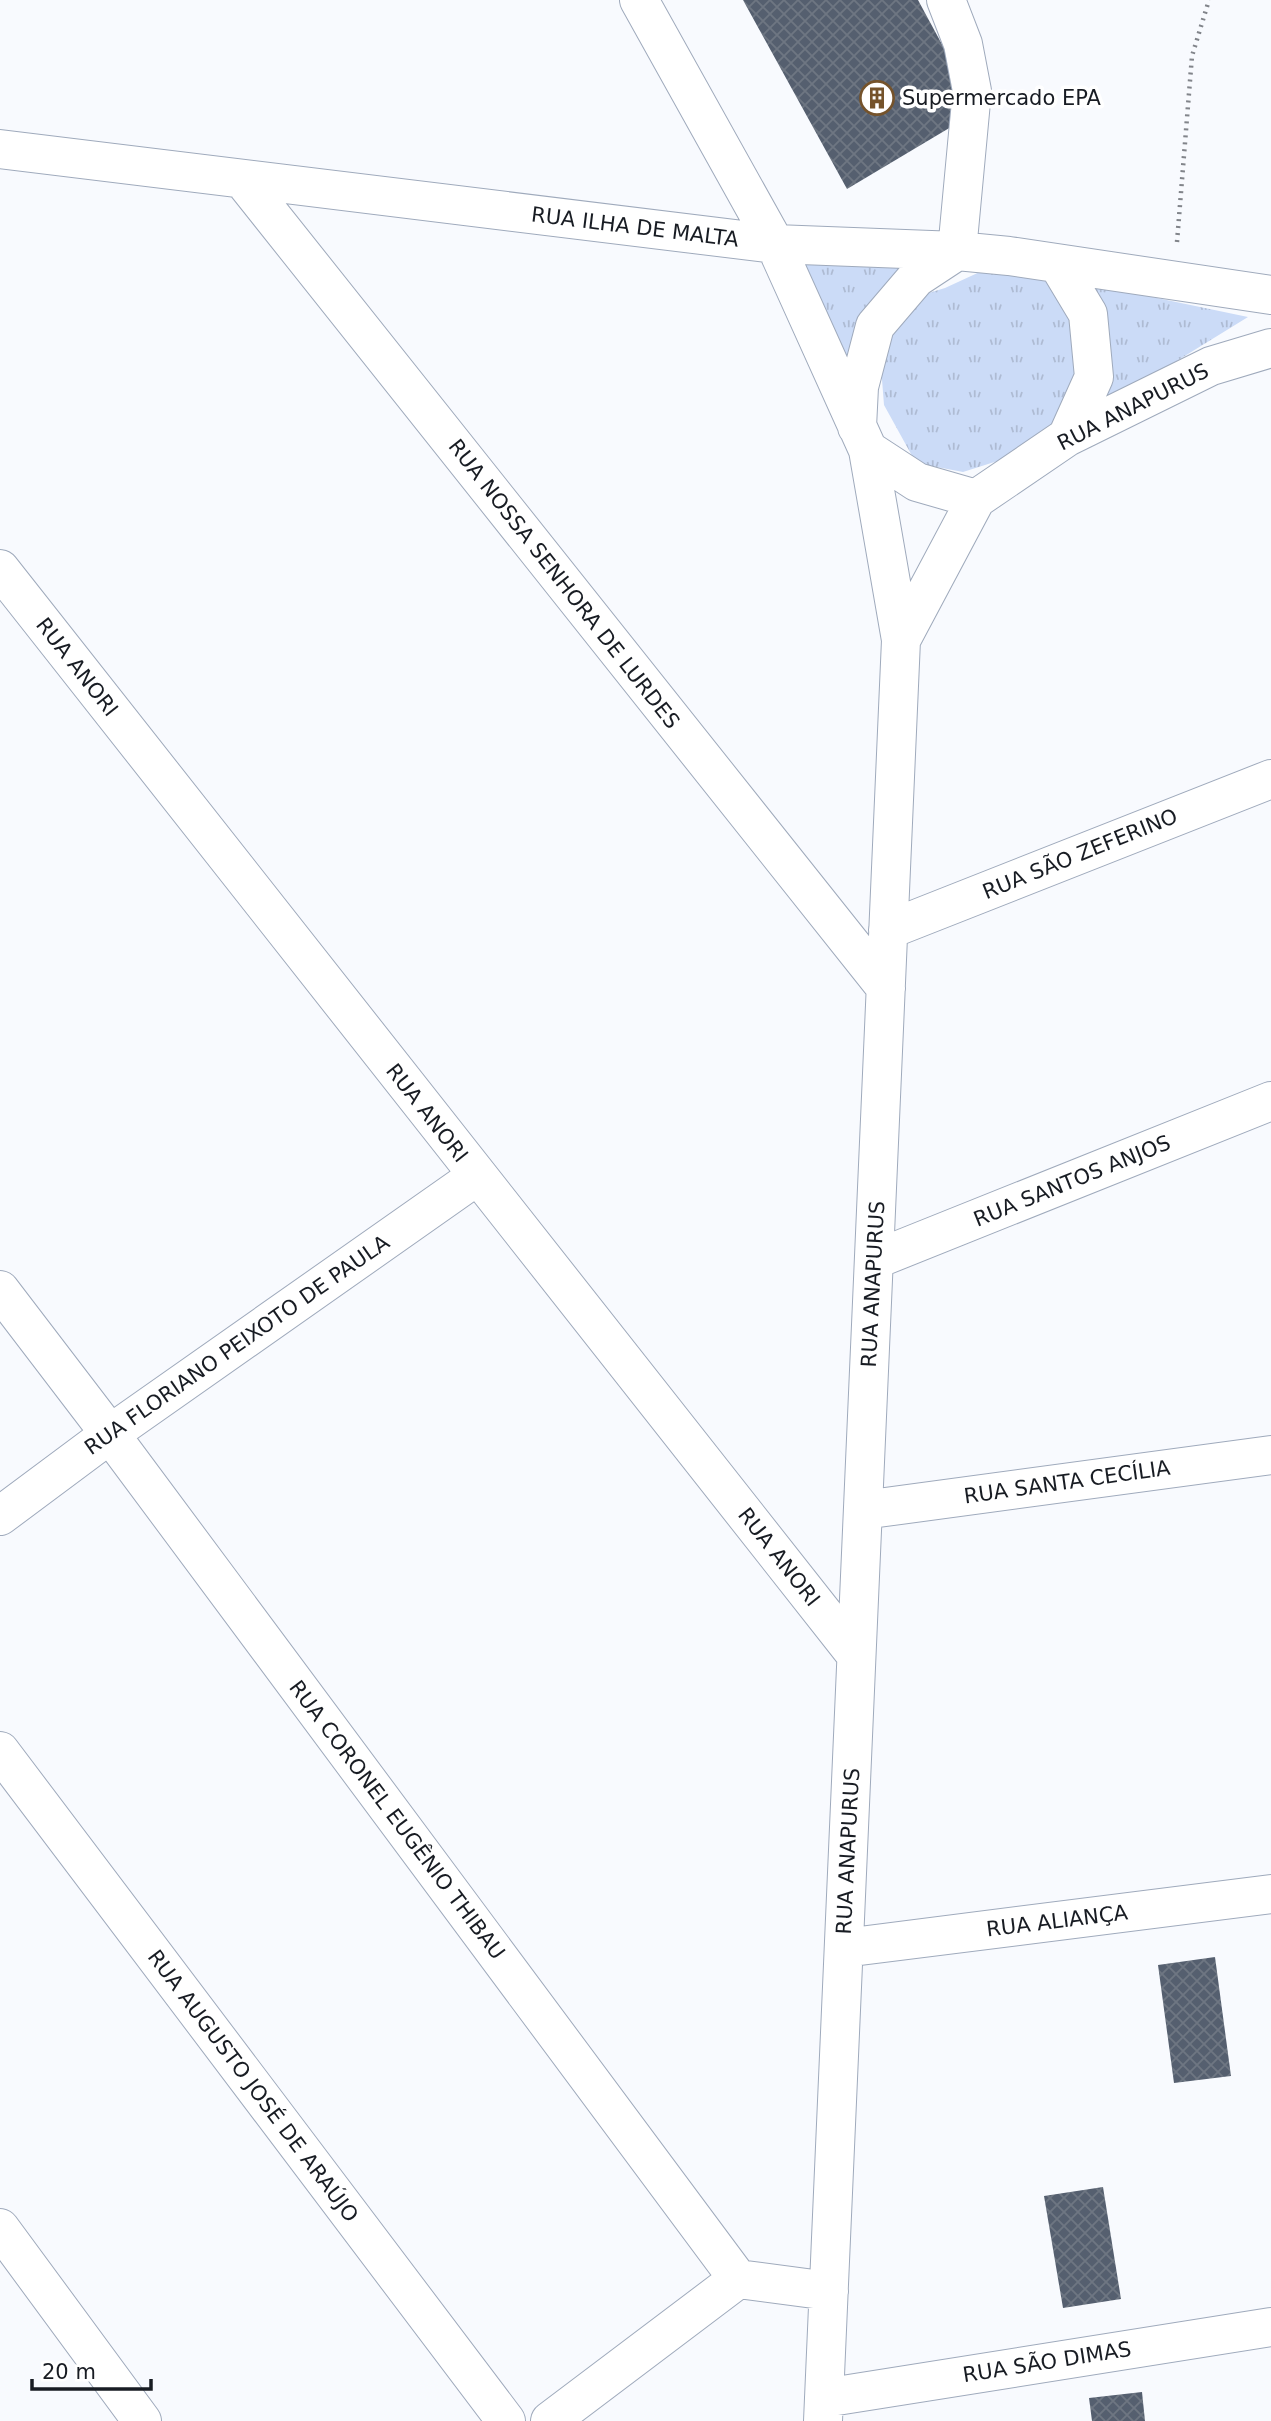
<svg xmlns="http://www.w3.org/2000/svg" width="1271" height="2421" viewBox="0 0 1271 2421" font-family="'DejaVu Sans',sans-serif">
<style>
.grass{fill:url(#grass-tufts)}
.building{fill:url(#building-cross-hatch)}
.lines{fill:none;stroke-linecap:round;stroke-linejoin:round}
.minor-casing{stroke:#9faabc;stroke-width:40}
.path{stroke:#81848a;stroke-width:4.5;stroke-dasharray:2 5;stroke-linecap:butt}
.minor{stroke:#fff;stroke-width:38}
.labels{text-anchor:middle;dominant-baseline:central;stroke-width:7;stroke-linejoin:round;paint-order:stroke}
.poi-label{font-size:21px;fill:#181c23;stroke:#fff;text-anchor:start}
.street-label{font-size:21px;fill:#181c23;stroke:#fff}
</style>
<defs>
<pattern id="grass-tufts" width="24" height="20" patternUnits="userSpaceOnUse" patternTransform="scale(1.75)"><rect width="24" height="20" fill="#cbdbf7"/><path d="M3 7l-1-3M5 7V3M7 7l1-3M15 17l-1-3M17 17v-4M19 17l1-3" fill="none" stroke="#aebbd3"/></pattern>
<pattern id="building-cross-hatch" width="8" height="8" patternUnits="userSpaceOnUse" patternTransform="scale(1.75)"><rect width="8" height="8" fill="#555f6f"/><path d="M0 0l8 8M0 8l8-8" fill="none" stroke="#6e7682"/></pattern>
</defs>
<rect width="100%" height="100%" fill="#f8fafe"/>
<!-- grass -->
<path class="grass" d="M 780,253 L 923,261 L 851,369 Z
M 984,270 L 1054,277 L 1073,312 L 1081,361 L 1062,417 L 1026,452 L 963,472 L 916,463 L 884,405 L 880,354 L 919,296 L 945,288 Z
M 1085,283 L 1248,317 L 1102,407 Z"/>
<!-- building -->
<path class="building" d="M 743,0 L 918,0 L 957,72 L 956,124 L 847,189 Z
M 1215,1957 L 1231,2076 L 1174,2083 L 1158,1965 Z
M 1103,2187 L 1121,2299 L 1063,2308 L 1044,2196 Z
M 1142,2392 L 1145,2421 L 1092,2421 L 1089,2398 Z"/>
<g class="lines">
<!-- minor casing -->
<g class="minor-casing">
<path id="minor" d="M 639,0 L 775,244 L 868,450 L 901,640
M 0,149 L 775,244 L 957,251 L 1009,256 L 1271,295
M 243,180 L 886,988
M 1058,264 L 1088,314 L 1094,377 L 1067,437
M 857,427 L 859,387 L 875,326 L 916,278 L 957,251 L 972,91 L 963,44 L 946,0
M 868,450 L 917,482 L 976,499
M 0,569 L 856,1655
M 888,930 L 1271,779
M 874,1260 L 1271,1101
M 0,1290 L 110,1434 L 738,2279 L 829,2291
M 863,1510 L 1271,1455
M 0,1516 L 110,1434 L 477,1176
M 0,1751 L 506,2421
M 844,1948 L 1271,1894
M 0,2228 L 142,2421
M 824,2398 L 1271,2327
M 550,2421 L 738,2279
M 823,2421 L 901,640 L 976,499 L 1067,437 L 1211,366 L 1271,348"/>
</g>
<!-- path -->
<path class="path" d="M 1177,242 L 1192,56 L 1209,0"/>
<!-- minor -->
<use href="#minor" class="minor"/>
</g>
<!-- icons -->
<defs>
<g id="building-ring" transform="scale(1.75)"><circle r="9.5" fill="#fff" stroke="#75532b" stroke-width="1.5"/><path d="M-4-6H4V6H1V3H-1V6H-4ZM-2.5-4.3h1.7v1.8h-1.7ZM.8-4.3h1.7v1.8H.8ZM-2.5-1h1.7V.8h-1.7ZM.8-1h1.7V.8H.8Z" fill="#75532b"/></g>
</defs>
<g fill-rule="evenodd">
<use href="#building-ring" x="877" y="98"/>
</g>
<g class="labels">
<!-- poi labels -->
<g class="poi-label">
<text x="902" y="98">Supermercado EPA</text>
</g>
<!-- street labels -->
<g class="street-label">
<text transform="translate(635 227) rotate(7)">RUA ILHA DE MALTA</text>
<text transform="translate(1133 407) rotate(-27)">RUA ANAPURUS</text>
<text transform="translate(564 584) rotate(52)">RUA NOSSA SENHORA DE LURDES</text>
<text transform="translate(77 667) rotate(52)">RUA ANORI</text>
<text transform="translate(1080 854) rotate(-22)">RUA SÃO ZEFERINO</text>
<text transform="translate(427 1113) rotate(52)">RUA ANORI</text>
<text transform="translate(1072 1181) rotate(-22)">RUA SANTOS ANJOS</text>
<text transform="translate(873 1284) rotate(-87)">RUA ANAPURUS</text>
<text transform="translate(237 1345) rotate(-35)">RUA FLORIANO PEIXOTO DE PAULA</text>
<text transform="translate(1067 1482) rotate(-8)">RUA SANTA CECÍLIA</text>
<text transform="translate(779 1557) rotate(52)">RUA ANORI</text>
<text transform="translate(397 1820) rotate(53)">RUA CORONEL EUGÊNIO THIBAU</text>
<text transform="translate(848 1851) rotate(-87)">RUA ANAPURUS</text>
<text transform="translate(1057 1921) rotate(-7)">RUA ALIANÇA</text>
<text transform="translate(253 2086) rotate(53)">RUA AUGUSTO JOSÉ DE ARAÚJO</text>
<text transform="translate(1047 2362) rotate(-9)">RUA SÃO DIMAS</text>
</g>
</g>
<!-- scale -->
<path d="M32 2379v10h119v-10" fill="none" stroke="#181c23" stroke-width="3.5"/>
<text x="42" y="2379" font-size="21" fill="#181c23" stroke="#ffffff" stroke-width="5" paint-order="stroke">20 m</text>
</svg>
